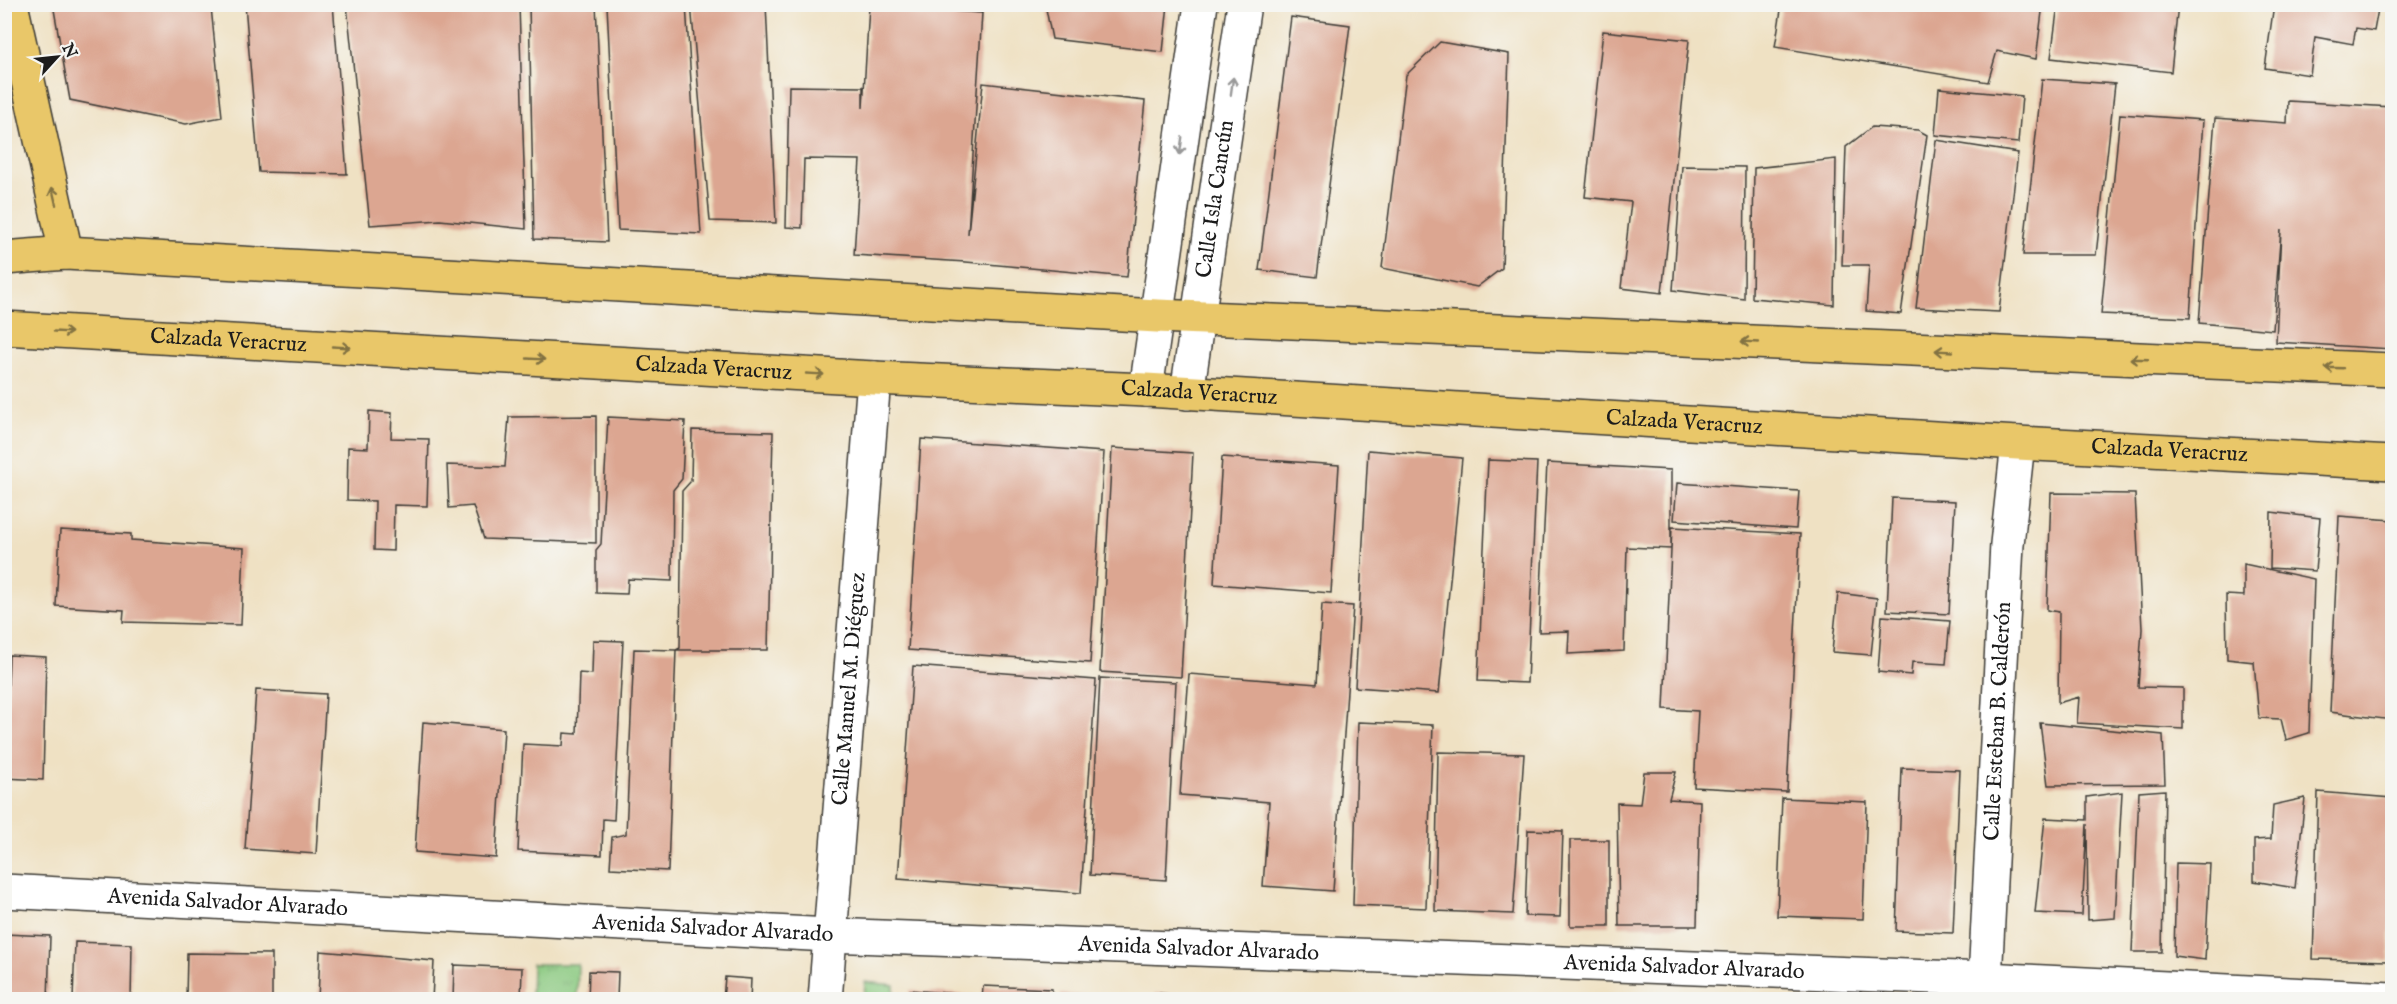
<svg xmlns="http://www.w3.org/2000/svg" width="2397" height="1004" viewBox="0 0 2397 1004" font-family="'IM FELL English',serif">
<style>
.grass{fill:url(#grass-tufts);stroke:#53724e;stroke-width:1.5}
.building{fill:#dca691}
.lines{fill:none;stroke-linecap:round;stroke-linejoin:round}
.minor-casing{stroke:#3c3a35;stroke-width:36}
.major-casing{stroke:#3c3a35;stroke-width:36}
.minor{stroke:#fff;stroke-width:33}
.major{stroke:#e9c769;stroke-width:33}
.oneway{stroke:#999}
.oneway2{stroke:#827242}
.labels{text-anchor:middle;dominant-baseline:central;stroke-width:4.5;stroke-linejoin:round;paint-order:stroke}
.street-label{font-size:22px;fill:#1c1c1c;stroke:#f6f6f2}
</style>
<defs>
<pattern id="grass-tufts" width="24" height="20" patternUnits="userSpaceOnUse" patternTransform="scale(1.5)"><rect width="24" height="20" fill="#8ac980"/><path d="M3 7l-1-3M5 7V3M7 7l1-3M15 17l-1-3M17 17v-4M19 17l1-3" fill="none" stroke="#76ac6e"/></pattern>
</defs>
<rect width="100%" height="100%" fill="#f6f6f2"/>
<filter id="ink" filterUnits="userSpaceOnUse"><feTurbulence type="fractalNoise" baseFrequency=".0167" numOctaves="2"/><feDisplacementMap in="SourceGraphic" scale="12" xChannelSelector="R" yChannelSelector="G"/><feConvolveMatrix kernelMatrix="1 2 1 2 8 2 1 2 1" color-interpolation-filters="sRGB"/></filter>
<filter id="wash" filterUnits="userSpaceOnUse"><feTurbulence type="fractalNoise" baseFrequency=".008" numOctaves="4" result="noise"/><feDisplacementMap in="SourceGraphic" scale="24" xChannelSelector="R" yChannelSelector="G"/><feGaussianBlur stdDeviation="1.35" result="paint"/><feColorMatrix in="noise" values="0 0 0 0 0 0 0 0 0 0 0 0 0 0 0 0 0 1.4 0 .05"/><feComposite in="paint" operator="in"/></filter>
<g filter="url(#wash)">
<rect width="100%" height="100%" fill="#efe1c3"/>
<!-- grass -->
<path class="grass" d="M 532,964 L 578,964 L 577,999 L 531,999 Z
M 865,982 L 894,985 L 894,999 L 864,999 Z"/>
<g id="blocks">
<!-- building -->
<path class="building" d="M 53,4 L 160,4 L 211,7 L 222,117 L 186,124 L 70,100 Z
M 245,4 L 333,4 L 347,174 L 259,172 Z
M 529,4 L 596,4 L 607,242 L 534,239 Z
M 691,4 L 766,4 L 776,223 L 710,221 Z
M 1045,4 L 1168,4 L 1163,52 L 1052,39 Z
M 1782,4 L 2043,4 L 2036,59 L 1997,51 L 1988,82 L 1775,47 Z
M 2058,4 L 2178,4 L 2171,72 L 2051,58 Z
M 2274,4 L 2379,4 L 2374,31 L 2356,28 L 2353,44 L 2315,37 L 2310,75 L 2265,68 Z
M 347,5 L 519,5 L 526,229 L 440,220 L 370,225 Z
M 607,5 L 686,5 L 701,234 L 618,230 Z
M 869,6 L 982,13 L 968,234 L 983,83 L 1145,101 L 1127,277 L 966,262 L 854,255 L 860,160 L 804,159 L 802,228 L 786,227 L 789,86 L 863,87 L 863,108 Z
M 1291,17 L 1350,25 L 1317,277 L 1259,270 Z
M 1603,31 L 1689,40 L 1662,293 L 1621,288 L 1631,202 L 1585,197 Z
M 1440,42 L 1509,54 L 1502,268 L 1477,287 L 1382,268 L 1406,75 Z
M 2042,79 L 2115,84 L 2096,255 L 2023,255 Z
M 1939,88 L 2022,96 L 2018,143 L 1935,135 Z
M 2288,101 L 2392,107 L 2392,349 L 2276,342 L 2281,229 L 2273,330 L 2199,323 L 2215,118 L 2287,123 Z
M 2120,114 L 2203,120 L 2190,318 L 2101,314 Z
M 1872,127 L 1918,130 L 1927,135 L 1901,314 L 1866,311 L 1869,265 L 1842,265 L 1846,147 Z
M 1936,140 L 2018,153 L 1999,312 L 1916,308 Z
M 1836,159 L 1834,305 L 1752,298 L 1754,168 Z
M 1682,166 L 1745,167 L 1744,299 L 1673,290 Z
M 369,411 L 392,413 L 391,438 L 429,439 L 427,506 L 394,505 L 393,551 L 374,550 L 375,501 L 347,500 L 348,447 L 368,448 Z
M 596,416 L 596,543 L 484,539 L 473,506 L 449,508 L 447,465 L 505,467 L 509,417 Z
M 608,417 L 685,421 L 682,479 L 673,490 L 672,581 L 628,579 L 627,594 L 596,593 L 596,550 L 601,544 Z
M 692,430 L 773,432 L 768,650 L 676,650 L 668,871 L 610,868 L 612,837 L 626,834 L 634,649 L 676,650 L 680,648 L 682,491 L 691,481 Z
M 921,439 L 1104,452 L 1090,663 L 908,650 Z
M 1112,448 L 1193,453 L 1181,677 L 1100,672 Z
M 1368,450 L 1462,458 L 1439,693 L 1355,687 Z
M 1222,457 L 1339,465 L 1331,593 L 1214,584 Z
M 1488,460 L 1537,462 L 1527,683 L 1478,681 Z
M 1547,463 L 1671,470 L 1671,549 L 1627,547 L 1624,651 L 1568,654 L 1569,631 L 1539,632 Z
M 1677,483 L 1799,491 L 1796,529 L 1674,520 Z
M 2051,493 L 2135,494 L 2142,629 L 2138,687 L 2183,688 L 2183,729 L 2077,723 L 2079,697 L 2058,703 L 2059,612 L 2047,610 Z
M 1892,498 L 1955,501 L 1949,614 L 1887,611 Z
M 2271,512 L 2320,518 L 2315,571 L 2270,568 Z
M 2339,516 L 2392,520 L 2392,720 L 2330,712 Z
M 1672,527 L 1800,534 L 1787,792 L 1694,787 L 1698,711 L 1664,709 Z
M 60,530 L 131,534 L 131,540 L 244,548 L 241,625 L 123,622 L 124,610 L 56,606 Z
M 2244,564 L 2314,579 L 2309,733 L 2286,740 L 2281,719 L 2259,718 L 2254,662 L 2227,659 L 2226,595 L 2244,596 Z
M 1838,593 L 1877,598 L 1871,655 L 1832,652 Z
M 1322,604 L 1353,606 L 1333,891 L 1263,886 L 1269,802 L 1180,795 L 1189,674 L 1317,684 Z
M 1882,616 L 1950,621 L 1946,664 L 1912,662 L 1911,675 L 1878,672 Z
M 593,640 L 623,641 L 614,820 L 603,819 L 602,855 L 518,851 L 523,744 L 563,746 L 564,733 L 577,734 L 579,673 L 592,674 Z
M 9,655 L 46,657 L 43,780 L 5,778 Z
M 913,666 L 1096,680 L 1081,893 L 898,879 Z
M 1100,678 L 1176,682 L 1166,880 L 1090,875 Z
M 256,690 L 326,694 L 316,854 L 245,849 Z
M 423,722 L 504,729 L 496,858 L 415,852 Z
M 1358,722 L 1433,725 L 1426,908 L 1353,905 Z
M 2040,723 L 2163,735 L 2165,784 L 2048,785 Z
M 1438,752 L 1524,754 L 1513,914 L 1435,911 Z
M 1902,768 L 1960,770 L 1953,933 L 1896,931 Z
M 1644,772 L 1676,772 L 1669,799 L 1700,801 L 1697,926 L 1619,926 L 1617,803 L 1640,804 Z
M 2165,790 L 2162,952 L 2132,952 L 2139,792 Z
M 2122,792 L 2115,918 L 2088,920 L 2087,824 L 2082,915 L 2035,913 L 2045,818 L 2087,820 L 2087,797 Z
M 2318,792 L 2392,798 L 2392,891 L 2389,961 L 2313,959 Z
M 1782,798 L 1867,802 L 1863,919 L 1777,916 Z
M 2305,798 L 2295,888 L 2254,881 L 2254,840 L 2271,839 L 2273,805 Z
M 1528,830 L 1563,831 L 1560,917 L 1525,916 Z
M 1570,840 L 1609,840 L 1609,926 L 1570,926 Z
M 2176,863 L 2210,864 L 2205,960 L 2174,956 Z
M 4,934 L 50,936 L 48,1000 L 4,1000 Z
M 75,942 L 132,944 L 131,1000 L 73,1000 Z
M 320,951 L 434,961 L 432,1000 L 318,1000 Z
M 187,953 L 272,954 L 272,1000 L 186,999 Z
M 454,965 L 522,968 L 521,1000 L 453,1000 Z
M 589,971 L 618,972 L 617,1000 L 588,1000 Z
M 725,977 L 751,979 L 750,1000 L 723,1000 Z
M 983,986 L 1052,989 L 1052,1000 L 982,1000 Z
M 910,990 L 981,996 L 980,1000 L 909,1000 Z
M 1155,993 L 1207,996 L 1207,1000 L 1155,1000 Z
M 1061,994 L 1119,998 L 1119,1000 L 1061,1000 Z"/>
</g>
</g>
<g filter="url(#ink)">
<use href="#blocks" fill-opacity="0" stroke="#3c3a35" stroke-width="1.5"/>
<g class="lines">
<!-- minor casing -->
<g class="minor-casing">
<g id="minor">
<path d="M 1146,390 L 1201,4"/>
<path id="s1" d="M 1187,393 L 1244,4"/>
<path id="s2" d="M 4,891 L 829,935 L 1985,979 L 2392,999"/>
<path id="s3" d="M 825,1000 L 874,378"/>
<path id="s4" d="M 1984,1000 L 2007,544 L 2018,443"/>
</g>
</g>
<!-- major casing -->
<g class="major-casing">
<g id="major">
<path d="M 11,4 L 66,253"/>
<path d="M 4,258 L 66,253 L 1157,316 L 2392,370"/>
<path id="s5" d="M 4,328 L 874,378 L 1146,390 L 2018,443 L 2392,463"/>
</g>
</g>
<!-- minor -->
<use href="#minor" class="minor"/>
<!-- major -->
<use href="#major" class="major"/>
</g>
<!-- one-way arrows -->
<defs><path id="oneway-shaft" d="M-6 0H5M1.5-3L5.5 0L1.5 3" fill="none" stroke-width="1.6" stroke-linecap="round" stroke-linejoin="round" transform="scale(1.5)"/></defs>
<g class="oneway">
<use href="#oneway-shaft" transform="translate(1232 86) rotate(-82)"/>
<use href="#oneway-shaft" transform="translate(1181 146) rotate(98)"/>
</g>
<g class="oneway2">
<use href="#oneway-shaft" transform="translate(54 196) rotate(-103)"/>
<use href="#oneway-shaft" transform="translate(63 332) rotate(3)"/>
<use href="#oneway-shaft" transform="translate(1750 342) rotate(-177)"/>
<use href="#oneway-shaft" transform="translate(341 347) rotate(3)"/>
<use href="#oneway-shaft" transform="translate(1944 351) rotate(-177)"/>
<use href="#oneway-shaft" transform="translate(536 359) rotate(3)"/>
<use href="#oneway-shaft" transform="translate(2139 359) rotate(-178)"/>
<use href="#oneway-shaft" transform="translate(2334 368) rotate(-178)"/>
<use href="#oneway-shaft" transform="translate(815 374) rotate(3)"/>
</g>
</g>
<g class="labels">
<!-- street labels -->
<g class="street-label">
<text stroke="none"><textPath href="#s1" startOffset="196">Calle Isla Cancún</textPath></text>
<text stroke="none"><textPath href="#s5" startOffset="225">Calzada Veracruz</textPath></text>
<text stroke="none"><textPath href="#s5" startOffset="711">Calzada Veracruz</textPath></text>
<text stroke="none"><textPath href="#s5" startOffset="1197">Calzada Veracruz</textPath></text>
<text stroke="none"><textPath href="#s5" startOffset="1683">Calzada Veracruz</textPath></text>
<text stroke="none"><textPath href="#s5" startOffset="2169">Calzada Veracruz</textPath></text>
<text stroke="none"><textPath href="#s3" startOffset="312">Calle Manuel M. Diéguez</textPath></text>
<text stroke="none"><textPath href="#s4" startOffset="279">Calle Esteban B. Calderón</textPath></text>
<text stroke="none"><textPath href="#s2" startOffset="224">Avenida Salvador Alvarado</textPath></text>
<text stroke="none"><textPath href="#s2" startOffset="710">Avenida Salvador Alvarado</textPath></text>
<text stroke="none"><textPath href="#s2" startOffset="1196">Avenida Salvador Alvarado</textPath></text>
<text stroke="none"><textPath href="#s2" startOffset="1682">Avenida Salvador Alvarado</textPath></text>
</g>
</g>
<!-- margin -->
<rect width="2397" height="1004" fill="none" stroke="#f6f6f2" stroke-width="24"/>
<!-- north arrow -->
<g transform="translate(57 57) rotate(63)" stroke="#f6f6f2" stroke-width="4.5" paint-order="stroke">
<path d="M0-4.5L10 22L0 15L-10 22Z" fill="#1c1c1c"/>
<text y="-9" font-size="16" font-weight="bold" text-anchor="middle" fill="#1c1c1c">N</text>
</g>
</svg>
